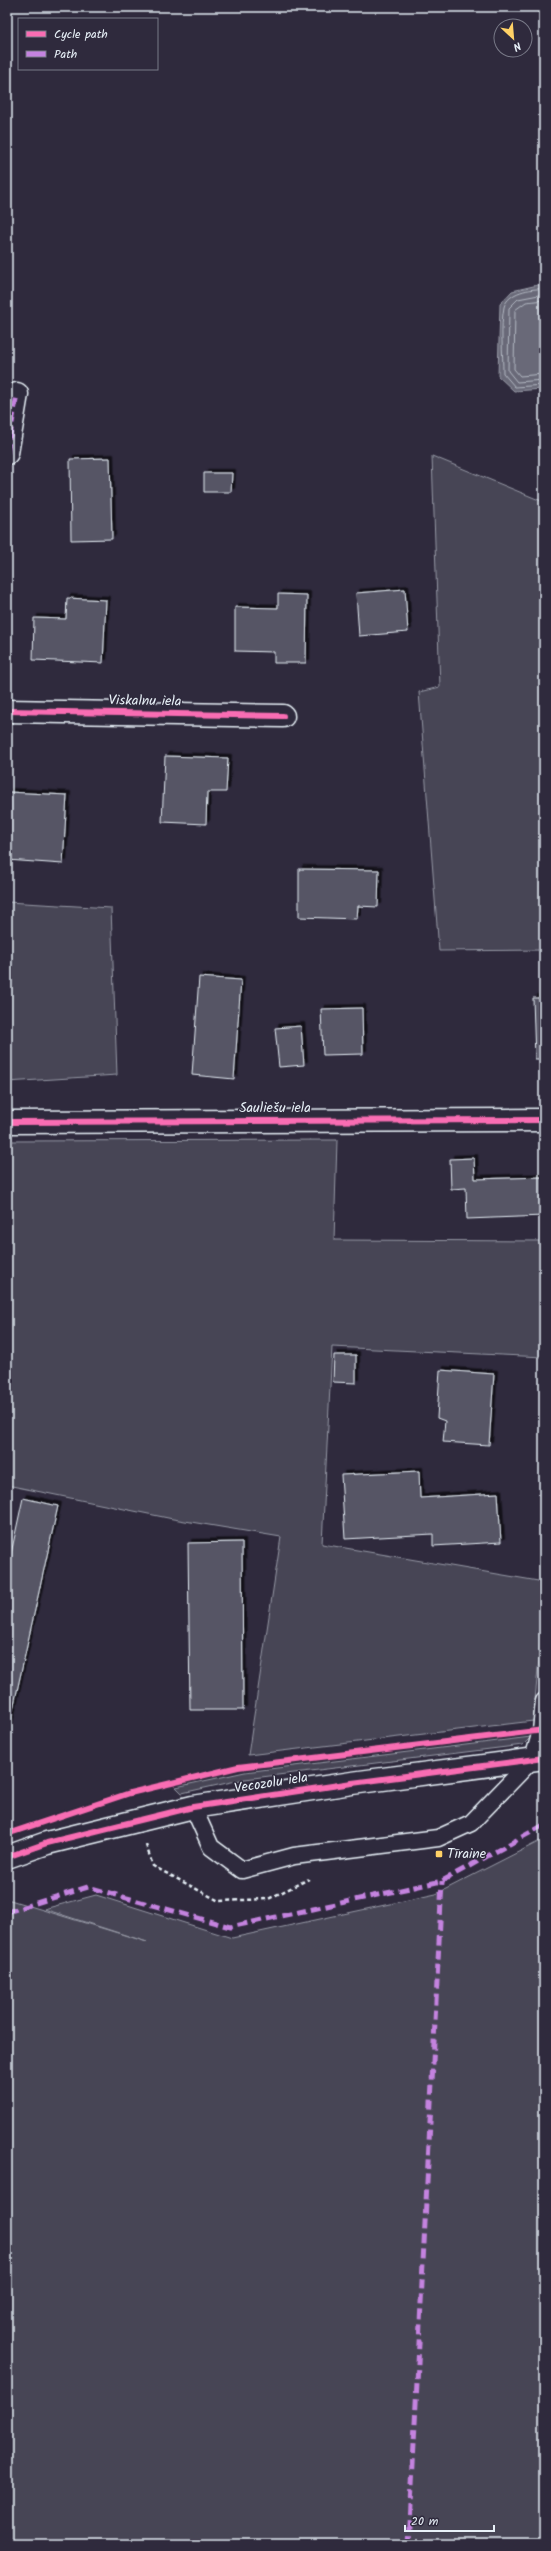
<svg xmlns="http://www.w3.org/2000/svg" width="551" height="2551" viewBox="0 0 551 2551" font-family="Kalam,sans-serif">
<style>
.green{fill:#464455;stroke:#979aa6}
.water{fill:#696978;stroke:#9c9fab}
.lines{fill:none;stroke-linecap:round;stroke-linejoin:round}
.shore{stroke:#b5bbc5;stroke-width:1}
.building{fill:#575565;stroke:#e8f1f8;filter:url(#shadow)}
.service-casing{stroke:#e8f1f8;stroke-width:19}
.minor-casing{stroke:#e8f1f8;stroke-width:25}
.tertiary-casing{stroke:#e8f1f8;stroke-width:25}
.path{stroke:#e8f1f8;stroke-width:2.5;stroke-dasharray:4 3;stroke-linecap:butt}
.service{stroke:#2f2a3d;stroke-width:16}
.minor{stroke:#2f2a3d;stroke-width:22}
.tertiary{stroke:#2f2a3d;stroke-width:22}
.quiet{stroke:#c483df;stroke-width:5;stroke-dasharray:10 5;stroke-linecap:butt}
.cycleway-casing{stroke:#2f2a3d;stroke-width:8}
.cycleway{stroke:#f96db3;stroke-width:6}
.poi-dot{fill:#ffd166;stroke:#2f2a3d;stroke-width:1.5}
.labels{text-anchor:middle;dominant-baseline:central;stroke-width:3;stroke-linejoin:round;paint-order:stroke}
.street-label{font-size:14px;fill:#e8f1f8;stroke:#2f2a3d}
.poi-label{font-size:14px;fill:#e8f1f8;stroke:#2f2a3d;text-anchor:start}
</style>
<defs>
<filter id="shadow"><feDropShadow dx="3.5" dy="-3.5" stdDeviation="0" flood-color="#0009"/></filter>
</defs>
<rect width="100%" height="100%" fill="#2f2a3d"/>
<filter id="ink" filterUnits="userSpaceOnUse"><feTurbulence type="fractalNoise" baseFrequency=".025" numOctaves="2"/><feDisplacementMap in="SourceGraphic" scale="8" xChannelSelector="R" yChannelSelector="G"/><feConvolveMatrix kernelMatrix="1 2 1 2 8 2 1 2 1" color-interpolation-filters="sRGB"/></filter>
<g filter="url(#ink)">
<!-- green -->
<path class="green" d="M 432,456 L 544,502 L 544,950 L 439,951 L 419,692 L 440,687 Z
M 7,902 L 111,908 L 117,1075 L 7,1082 Z
M 337,1140 L 334,1240 L 544,1241 L 544,1357 L 332,1347 L 322,1544 L 544,1582 L 544,1606 L 533,1721 L 248,1755 L 281,1537 L 173,1519 L 7,1485 L 7,1141 Z
M 531,1737 L 523,1745 L 245,1779 L 182,1793 L 176,1787 L 245,1772 Z
M 544,1839 L 544,2544 L 7,2544 L 7,1899 L 147,1942 L 44,1909 L 96,1895 L 232,1938 L 436,1894 Z"/>
<!-- water -->
<path class="water" d="M 542,284 L 544,286 L 544,389 L 514,391 L 498,376 L 500,304 L 512,291 Z"/>
<g class="lines">
<!-- shore -->
<path class="shore" d="M 544,289 C 531,288 508,292 504,307 C 500,328 503,353 503,373 L 515,387 L 544,385
M 544,294 L 518,299 L 509,308 L 508,371 L 517,382 L 544,380
M 544,300 L 526,302 L 515,310 L 514,369 L 520,376 L 544,374"/>
</g>
<!-- building -->
<path class="building" d="M 110,458 L 112,539 L 71,540 L 70,459 Z
M 204,473 L 232,473 L 231,492 L 204,492 Z
M 405,589 L 408,632 L 359,636 L 356,593 Z
M 278,594 L 307,595 L 306,663 L 274,663 L 274,652 L 235,651 L 235,607 L 278,608 Z
M 67,598 L 106,600 L 103,663 L 33,660 L 34,618 L 66,619 Z
M 165,756 L 228,758 L 226,792 L 207,792 L 206,824 L 162,822 Z
M 8,792 L 67,795 L 63,864 L 7,860 Z
M 299,869 L 379,870 L 378,907 L 358,906 L 357,919 L 299,917 Z
M 199,977 L 241,980 L 234,1079 L 192,1075 Z
M 533,998 L 544,998 L 544,1059 L 535,1059 Z
M 362,1008 L 363,1054 L 323,1055 L 321,1009 Z
M 301,1026 L 304,1065 L 279,1067 L 275,1028 Z
M 474,1158 L 475,1179 L 544,1177 L 544,1216 L 467,1219 L 466,1188 L 451,1189 L 450,1159 Z
M 334,1355 L 356,1355 L 356,1383 L 333,1382 Z
M 440,1370 L 494,1374 L 489,1445 L 443,1442 L 445,1421 L 437,1418 Z
M 419,1471 L 420,1498 L 498,1493 L 501,1542 L 433,1546 L 433,1534 L 345,1539 L 341,1475 Z
M 23,1498 L 58,1506 L 7,1736 L 7,1572 Z
M 242,1542 L 243,1710 L 190,1710 L 188,1543 Z"/>
<g class="lines">
<!-- service casing -->
<g class="service-casing">
<path id="service" d="M 193,1807 L 211,1847 L 242,1870 L 294,1856 L 438,1838 L 471,1823 L 533,1759 L 541,1731 L 544,1701"/>
</g>
<!-- minor casing -->
<g class="minor-casing">
<path id="minor" d="M 7,453 L 17,394
M 7,711 L 283,716
M 7,1122 L 544,1120"/>
</g>
<!-- tertiary casing -->
<g class="tertiary-casing">
<path id="tertiary" d="M 7,1857 L 47,1843 L 193,1807 L 352,1783 L 544,1758"/>
</g>
<!-- path -->
<path class="path" d="M 146,1845 L 153,1866 L 219,1901 L 268,1899 L 309,1879"/>
<!-- service -->
<use href="#service" class="service"/>
<!-- minor -->
<use href="#minor" class="minor"/>
<!-- tertiary -->
<use href="#tertiary" class="tertiary"/>
<!-- quiet -->
<path class="quiet" d="M 7,453 L 17,394
M 7,1912 L 88,1887 L 230,1927 L 442,1881 L 544,1825
M 409,2544 L 442,1881"/>
<!-- cycleway casing -->
<g class="cycleway-casing">
<path id="cycleway" d="M 7,711 L 283,716
M 7,1122 L 544,1120
M 7,1834 L 130,1793 L 238,1767 L 544,1730
M 7,1857 L 47,1843 L 193,1807 L 352,1783 L 544,1758"/>
</g>
<!-- cycleway -->
<use href="#cycleway" class="cycleway"/>
</g>
</g>
<!-- markers -->
<rect class="poi-dot" x="435" y="1850" width="8" height="8" rx="2"/>
<g class="labels">
<!-- street labels -->
<g class="street-label">
<text transform="translate(145 701) rotate(1)">Viskalnu iela</text>
<text x="275" y="1108">Sauliešu iela</text>
<text transform="translate(271 1783) rotate(-9)">Vecozolu iela</text>
</g>
<!-- poi labels -->
<g class="poi-label">
<text x="447" y="1854">Tīraine</text>
</g>
</g>
<!-- margin -->
<rect width="551" height="2551" fill="none" stroke="#2f2a3d" stroke-width="24"/>
<rect x="12" y="12" width="527" height="2527" fill="none" stroke="#e8f1f8" stroke-width="1.5" filter="url(#ink)"/>
<!-- legend -->
<rect x="18" y="18" width="140" height="52" fill="#2f2a3d" stroke="#797a88"/>
<rect x="26" y="31" width="20" height="6" fill="#f96db3" stroke="#797a88"/>
<text x="54" y="38" font-size="12" fill="#e8f1f8">Cycle path</text>
<rect x="26" y="51" width="20" height="6" fill="#c483df" stroke="#797a88"/>
<text x="54" y="58" font-size="12" fill="#e8f1f8">Path</text>
<!-- north arrow -->
<g transform="translate(513 38) rotate(154)"><circle r="19" fill="#2f2a3d" stroke="#797a88"/>
<path d="M0-3L7 15L0 10L-7 15Z" fill="#ffd166"/>
<text y="-6" font-size="11" font-weight="bold" text-anchor="middle" fill="#e8f1f8">N</text>
</g>
<!-- scale -->
<path d="M405 2525v6h89v-6" fill="none" stroke="#e8f1f8" stroke-width="2"/>
<text x="411" y="2525" font-size="12" fill="#e8f1f8" stroke="#2f2a3d" stroke-width="3" paint-order="stroke">20 m</text>
</svg>
